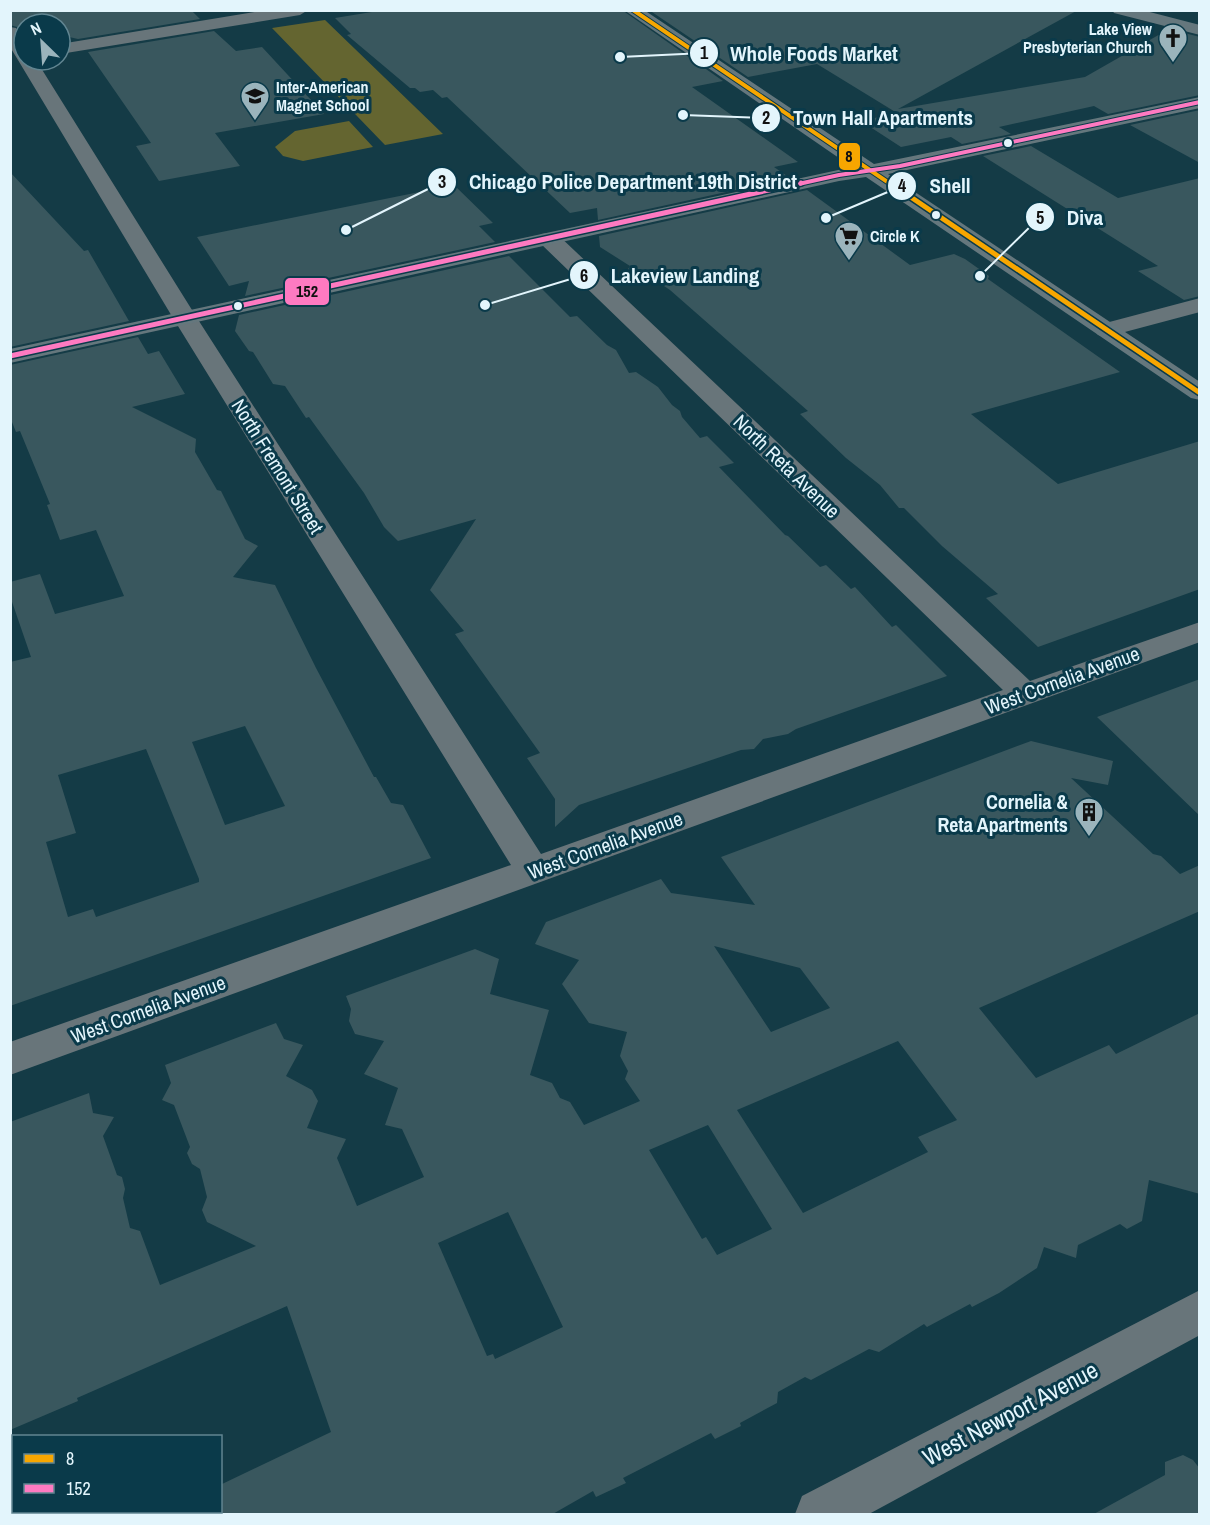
<svg xmlns="http://www.w3.org/2000/svg" width="1210" height="1525" viewBox="0 0 1210 1525" font-family="'Archivo Narrow',sans-serif">
<style>
.green{fill:#646530}
.building{fill:#39575e;fill-rule:evenodd}
.lines{fill:none;stroke-linecap:round;stroke-linejoin:round}
.street{fill:#68757a;fill-rule:evenodd}
.secondary{fill:#65777d;fill-rule:evenodd}
.bus-1-far1-casing{stroke:#0a3a4a;stroke-width:6}
.bus-1-casing{stroke:#0a3a4a;stroke-width:8}
.bus-2-far1-casing{stroke:#0a3a4a;stroke-width:6}
.bus-2-casing{stroke:#0a3a4a;stroke-width:8}
.bus-1-far1{stroke:#f7a600;stroke-width:4}
.bus-1{stroke:#f7a600;stroke-width:5}
.bus-2-far1{stroke:#fe7ac1;stroke-width:4}
.bus-2{stroke:#fe7ac1;stroke-width:5}
.bus-dot{fill:#e3f5fc;stroke:#0a3a4a;stroke-width:2}
.labels{text-anchor:middle;dominant-baseline:central;stroke-width:6;stroke-linejoin:round;paint-order:stroke}
.far-poi-label{font-size:16px;font-weight:bold;fill:#e3f5fc;stroke:#0a3a4a;text-anchor:start}
.street-label{font-size:20px;fill:#e3f5fc;stroke:#0a3a4a}
.poi-label{font-size:20px;font-weight:bold;fill:#e3f5fc;stroke:#0a3a4a;text-anchor:end}
.near-street-label{font-size:24px;fill:#e3f5fc;stroke:#0a3a4a}
.leader{fill:none;stroke:#e3f5fc;stroke-width:2}
.callout-dot{fill:#e3f5fc;stroke:#0a3a4a;stroke-width:2}
.mark-label{font-size:18px;text-anchor:middle;font-weight:bold;fill:#111}
.callout-label{font-size:21px;text-anchor:middle;font-weight:bold;fill:#e3f5fc;stroke:#0a3a4a;stroke-width:6;stroke-linejoin:round;paint-order:stroke}
.line-badge{stroke:#0a3a4a;stroke-width:2}
.pale-badge-label{font-size:16px;text-anchor:middle;font-weight:bold;fill:#111}
</style>
<rect width="100%" height="100%" fill="#143b46"/>
<!-- green -->
<path class="green" d="M 325,20 L 443,134 L 385,145 L 272,28 Z
M 349,121 L 373,147 L 303,161 L 283,156 L 275,147 L 295,131 Z"/>
<!-- building -->
<path class="building" d="M 11,10 L 191,10 L 200,19 L 78,39 L 60,35 L 60,24 L 24,24 L 24,29 L 10,25 Z
M 384,10 L 622,10 L 723,81 L 692,87 L 798,162 L 774,167 L 790,178 L 598,220 L 597,208 L 570,213 L 447,97 L 442,98 L 433,90 L 420,92 L 415,88 L 410,88 L 347,35 L 351,34 L 335,18 Z
M 649,10 L 1078,10 L 898,109 L 1085,77 L 1169,29 L 1200,37 L 1200,95 L 1108,114 L 1094,106 L 999,127 L 1011,134 L 962,144 L 951,137 L 901,147 L 861,121 L 897,113 L 817,64 L 748,77 Z
M 214,31 L 236,51 L 262,47 L 324,114 L 215,133 L 240,166 L 159,181 L 136,146 L 151,143 L 88,52 Z
M 1200,110 L 1200,163 L 1130,125 Z
M 1031,146 L 1118,198 L 1200,178 L 1200,296 L 1184,300 L 1138,271 L 1158,266 L 983,156 Z
M 10,172 L 84,251 L 88,250 L 129,321 L 10,347 Z
M 454,185 L 493,223 L 479,226 L 495,242 L 245,296 L 249,281 L 229,286 L 197,237 Z
M 807,190 L 910,265 L 954,254 L 965,259 L 989,276 L 988,279 L 1120,372 L 971,414 L 1058,484 L 1200,441 L 1200,589 L 1038,647 L 986,598 L 998,594 L 942,546 L 904,508 L 899,508 L 880,485 L 846,458 L 800,414 L 808,411 L 670,290 L 655,280 L 644,283 L 628,269 L 630,266 L 600,247 L 599,236 Z
M 509,256 L 570,317 L 577,316 L 607,345 L 616,350 L 629,373 L 636,372 L 658,387 L 672,405 L 680,411 L 682,417 L 700,438 L 707,436 L 734,463 L 719,467 L 785,535 L 788,536 L 820,567 L 826,565 L 851,589 L 855,587 L 892,627 L 896,625 L 947,676 L 796,729 L 788,734 L 763,739 L 754,749 L 741,750 L 579,805 L 555,827 L 555,799 L 527,758 L 540,753 L 455,634 L 464,631 L 430,590 L 476,519 L 398,541 L 384,527 L 364,493 L 309,417 L 306,418 L 285,386 L 273,384 L 253,352 L 249,351 L 235,331 L 239,315 Z
M 138,337 L 148,354 L 159,351 L 185,394 L 132,407 L 196,439 L 195,452 L 217,490 L 221,491 L 245,539 L 258,546 L 233,577 L 275,585 L 316,668 L 374,777 L 376,777 L 391,803 L 403,805 L 431,858 L 10,1006 L 10,662 L 31,657 L 10,596 L 10,582 L 40,574 L 55,614 L 124,596 L 96,530 L 60,540 L 47,505 L 50,504 L 20,431 L 16,432 L 10,417 L 10,365 ZM 245,726 L 285,806 L 225,825 L 192,742 ZM 146,749 L 199,879 L 199,882 L 96,917 L 93,909 L 68,917 L 46,842 L 76,833 L 58,775 Z
M 1200,679 L 1200,816 L 1097,717 Z
M 1031,741 L 1113,761 L 1108,785 L 1071,778 L 1153,854 L 1161,856 L 1180,874 L 1200,865 L 1200,911 L 979,1008 L 1036,1078 L 1109,1045 L 1116,1054 L 1200,1013 L 1200,1194 L 1149,1180 L 1142,1221 L 1127,1229 L 1120,1224 L 1078,1245 L 1076,1258 L 1044,1247 L 1037,1268 L 999,1293 L 972,1307 L 970,1304 L 927,1327 L 924,1324 L 879,1352 L 869,1349 L 811,1380 L 805,1377 L 778,1392 L 777,1403 L 740,1423 L 741,1426 L 715,1439 L 711,1433 L 623,1478 L 626,1483 L 596,1497 L 593,1491 L 551,1515 L 220,1515 L 220,1485 L 331,1432 L 287,1306 L 77,1398 L 78,1401 L 10,1430 L 10,1122 L 89,1093 L 93,1113 L 114,1117 L 103,1136 L 117,1175 L 122,1177 L 125,1189 L 123,1198 L 130,1228 L 140,1231 L 160,1285 L 256,1246 L 207,1222 L 202,1210 L 207,1197 L 200,1169 L 192,1164 L 187,1153 L 190,1147 L 174,1105 L 162,1100 L 171,1083 L 165,1065 L 276,1023 L 284,1039 L 303,1045 L 286,1076 L 312,1090 L 318,1101 L 307,1128 L 346,1139 L 337,1158 L 357,1206 L 424,1177 L 402,1129 L 385,1125 L 398,1088 L 364,1074 L 384,1041 L 355,1034 L 349,1021 L 351,1009 L 346,996 L 475,949 L 499,959 L 490,994 L 549,1010 L 530,1075 L 552,1083 L 560,1098 L 570,1102 L 584,1125 L 640,1101 L 625,1079 L 628,1071 L 620,1056 L 627,1032 L 589,1023 L 562,984 L 579,960 L 535,944 L 546,922 L 661,879 L 671,893 L 755,905 L 721,857 ZM 714,946 L 800,968 L 830,1008 L 771,1032 ZM 898,1041 L 957,1120 L 918,1137 L 928,1152 L 803,1213 L 737,1110 ZM 708,1125 L 772,1229 L 717,1255 L 706,1237 L 702,1239 L 649,1150 ZM 508,1212 L 563,1327 L 495,1359 L 493,1354 L 487,1356 L 438,1243 Z
M 1183,1455 L 1193,1460 L 1200,1469 L 1200,1515 L 1092,1515 L 1165,1475 L 1165,1462 Z"/>
<g class="lines">
<!-- street -->
<path class="street" d="M 267,10 L 308,10 L 300,15 L 60,54 L 60,44 Z
M 10,27 L 16,28 L 24,41 L 24,60 L 36,60 L 197,318 L 541,854 L 1003,690 L 541,244 L 538,239 L 541,234 L 549,233 L 557,234 L 1030,681 L 1200,622 L 1200,642 L 10,1075 L 10,1042 L 511,865 L 173,318 L 18,60 L 10,47 Z
M 1200,298 L 1200,312 L 1106,337 L 1098,335 L 1094,330 L 1098,325 Z
M 1200,1290 L 1200,1335 L 869,1514 L 795,1514 L 802,1496 Z"/>
<!-- secondary -->
<path class="secondary" d="M 624,10 L 644,10 L 874,164 L 1200,97 L 1200,108 L 888,174 L 1200,382 L 1200,400 L 1191,398 L 866,177 L 839,181 L 10,363 L 10,349 L 852,167 Z
M 1112,10 L 1142,10 L 1200,25 L 1200,35 L 1114,13 Z"/>
<!-- bus-1-far1 casing -->
<g class="bus-1-far1-casing">
<path id="bus-1-far1" d="M 633,10 L 892,185"/>
</g>
<!-- bus-1 casing -->
<g class="bus-1-casing">
<path id="bus-1" d="M 890,183 L 1200,393"/>
</g>
<!-- bus-2-far1 casing -->
<g class="bus-2-far1-casing">
<path id="bus-2-far1" d="M 794,185 L 839,175 L 900,166 L 1200,102"/>
</g>
<!-- bus-2 casing -->
<g class="bus-2-casing">
<path id="bus-2" d="M 10,356 L 801,183"/>
</g>
<!-- bus-1-far1 -->
<use href="#bus-1-far1" class="bus-1-far1"/>
<!-- bus-1 -->
<use href="#bus-1" class="bus-1"/>
<!-- bus-2-far1 -->
<use href="#bus-2-far1" class="bus-2-far1"/>
<!-- bus-2 -->
<use href="#bus-2" class="bus-2"/>
</g>
<!-- icons -->
<defs>
<g id="church-pin" transform="scale(1.5)"><path d="M0 17L-7.5 6A9.5 9.5 0 1 1 7.5 6Z" fill="#9bb4bc" stroke="#0a3a4a"/><path d="M-1.2-6h2.4v3.5h3.3v2.4h-3.3V6h-2.4V-.1h-3.3v-2.4h3.3Z" fill="#111"/></g>
<g id="school-pin" transform="scale(1.5)"><path d="M0 17L-7.5 6A9.5 9.5 0 1 1 7.5 6Z" fill="#9bb4bc" stroke="#0a3a4a"/><path d="M0-5L7-2L0 1L-7-2ZM-4 1L0 2.5L4 1V4Q0 6-4 4Z" fill="#111"/></g>
<g id="supermarket-pin" transform="scale(1.5)"><path d="M0 17L-7.5 6A9.5 9.5 0 1 1 7.5 6Z" fill="#9bb4bc" stroke="#0a3a4a"/><path d="M-6-5.5h2.5l.6 2H6L4.5 2H-2.5L-4.4-4H-6ZM-1.5 3.2a1.3 1.3 0 1 0 .1 0ZM3 3.2a1.3 1.3 0 1 0 .1 0Z" fill="#111"/></g>
<g id="building-pin" transform="scale(1.5)"><path d="M0 17L-7.5 6A9.5 9.5 0 1 1 7.5 6Z" fill="#9bb4bc" stroke="#0a3a4a"/><path d="M-4-6H4V6H1V3H-1V6H-4ZM-2.5-4.3h1.7v1.8h-1.7ZM.8-4.3h1.7v1.8H.8ZM-2.5-1h1.7V.8h-1.7ZM.8-1h1.7V.8H.8Z" fill="#111"/></g>
</defs>
<g fill-rule="evenodd">
<use href="#church-pin" x="1173" y="38"/>
<use href="#school-pin" x="255" y="96"/>
<use href="#supermarket-pin" x="849" y="236"/>
<use href="#building-pin" x="1089" y="812"/>
</g>
<!-- markers -->
<g class="bus-dot">
<circle cx="1008" cy="143" r="5"/>
<circle cx="936" cy="215" r="5"/>
<circle cx="238" cy="306" r="5"/>
</g>
<g class="labels">
<!-- far-poi labels -->
<g class="far-poi-label">
<text x="1152" y="29" text-anchor="end">Lake View<tspan x="1152" dy="18">Presbyterian Church</tspan></text>
<text x="276" y="87">Inter-American<tspan x="276" dy="18">Magnet School</tspan></text>
<text x="870" y="236">Circle K</text>
</g>
<!-- street labels -->
<g class="street-label">
<text transform="translate(278 466) rotate(58)">North Fremont Street</text>
<text transform="translate(787 466) rotate(44)">North Reta Avenue</text>
<text transform="translate(1062 680) rotate(-20)">West Cornelia Avenue</text>
<text transform="translate(605 845) rotate(-20)">West Cornelia Avenue</text>
<text transform="translate(148 1009) rotate(-20)">West Cornelia Avenue</text>
</g>
<!-- poi labels -->
<g class="poi-label">
<text x="1068" y="801">Cornelia &amp;<tspan x="1068" dy="23">Reta Apartments</tspan></text>
</g>
<!-- near-street labels -->
<g class="near-street-label">
<text transform="translate(1010 1413) rotate(-28)">West Newport Avenue</text>
</g>
</g>
<!-- callouts -->
<path class="leader" d="M620 57L704 53M683 115L766 118M346 230L442 182M826 218L902 186M980 276L1040 217M485 305L584 275"/>
<g class="callout-dot">
<circle cx="620" cy="57" r="6"/>
<circle cx="683" cy="115" r="6"/>
<circle cx="346" cy="230" r="6"/>
<circle cx="826" cy="218" r="6"/>
<circle cx="980" cy="276" r="6"/>
<circle cx="485" cy="305" r="6"/>
<circle cx="704" cy="53" r="15"/>
<circle cx="766" cy="118" r="15"/>
<circle cx="442" cy="182" r="15"/>
<circle cx="902" cy="186" r="15"/>
<circle cx="1040" cy="217" r="15"/>
<circle cx="584" cy="275" r="15"/>
</g>
<g class="mark-label">
<text x="704" y="59">1</text>
<text x="766" y="124">2</text>
<text x="442" y="188">3</text>
<text x="902" y="192">4</text>
<text x="1040" y="224">5</text>
<text x="584" y="282">6</text>
</g>
<g class="callout-label">
<text x="814" y="61">Whole Foods Market</text>
<text x="883" y="125">Town Hall Apartments</text>
<text x="633" y="189">Chicago Police Department 19th District</text>
<text x="950" y="193">Shell</text>
<text x="1085" y="225">Diva</text>
<text x="685" y="283">Lakeview Landing</text>
</g>
<g class="line-badge">
<rect x="838" y="142" width="23" height="29" rx="6" fill="#f7a600"/>
<rect x="284" y="277" width="46" height="29" rx="6" fill="#fe7ac1"/>
</g>
<g class="pale-badge-label">
<text x="849" y="162">8</text>
<text x="307" y="297">152</text>
</g>
<!-- border -->
<rect width="1210" height="1525" fill="none" stroke="#e3f5fc" stroke-width="24"/>
<!-- legend -->
<rect x="12" y="1435" width="210" height="78" fill="#0a3a4a" stroke="#618591" stroke-width="1.5"/>
<rect x="24" y="1454" width="30" height="9" fill="#f7a600" stroke="#618591" stroke-width="1.5"/>
<text x="66" y="1465" font-size="18" fill="#e3f5fc">8</text>
<rect x="24" y="1484" width="30" height="9" fill="#fe7ac1" stroke="#618591" stroke-width="1.5"/>
<text x="66" y="1495" font-size="18" fill="#e3f5fc">152</text>
<!-- north arrow -->
<g transform="translate(42 42) rotate(335)"><circle r="28" fill="#0a3a4a" stroke="#618591" stroke-width="1.5"/>
<path d="M0-4.5L10 22L0 15L-10 22Z" fill="#9bb4bc"/>
<text y="-9" font-size="16" font-weight="bold" text-anchor="middle" fill="#e3f5fc">N</text>
</g>
</svg>
